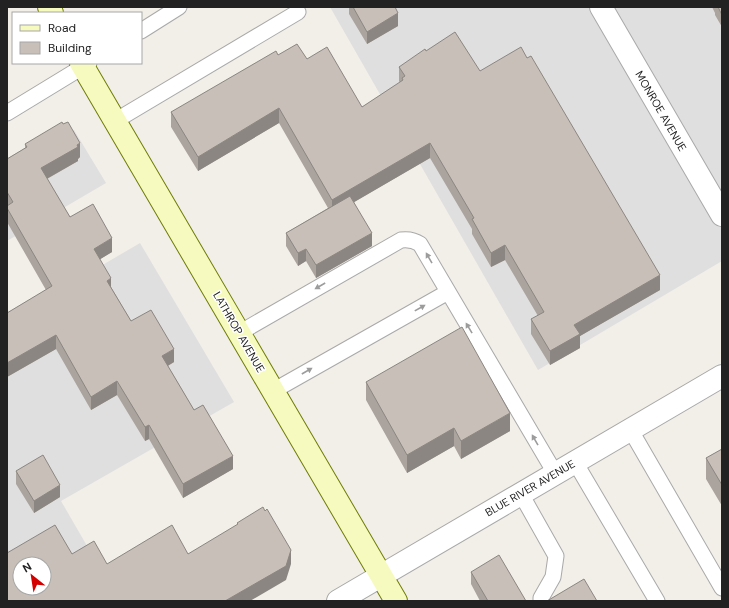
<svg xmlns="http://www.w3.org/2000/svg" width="729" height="608" viewBox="0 0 729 608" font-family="'DM Sans',sans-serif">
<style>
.residential{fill:#e0dfdf;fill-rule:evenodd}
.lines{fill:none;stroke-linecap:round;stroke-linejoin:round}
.lane-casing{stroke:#a9a9a9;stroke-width:17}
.street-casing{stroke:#a9a9a9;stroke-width:24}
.secondary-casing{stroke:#707d05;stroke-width:24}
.lane{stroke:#fff;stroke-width:15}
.street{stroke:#fff;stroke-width:22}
.secondary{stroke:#f7fabf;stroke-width:22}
.wall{fill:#aba49e}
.shaded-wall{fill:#8b8681}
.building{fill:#c7bfb8;stroke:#8b8681;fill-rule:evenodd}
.oneway{fill:#9c9c9c}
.labels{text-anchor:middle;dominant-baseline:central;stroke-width:3;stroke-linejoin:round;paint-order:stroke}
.street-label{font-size:11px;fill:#222;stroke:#fff}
</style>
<rect width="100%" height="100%" fill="#f2efe9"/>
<!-- residential -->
<path class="residential" d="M 330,7 L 722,7 L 722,261 L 538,370 Z
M 74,130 L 106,183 L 7,241 L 7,168 Z
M 140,243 L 234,402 L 61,501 L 119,601 L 7,601 L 7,321 ZM 20,564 L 44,564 L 44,588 L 20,588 Z"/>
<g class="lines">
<!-- lane casing -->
<g class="lane-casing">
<path id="lane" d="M 141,31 L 179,7
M 7,113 L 89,63
M 115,121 L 298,12
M 239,333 L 401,240 C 408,239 414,240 420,244 L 555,473
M 273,391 L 448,292
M 630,429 L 722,588
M 575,462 L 657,601
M 521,494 L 556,556 L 553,577 L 541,598 L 541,601"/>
</g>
<!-- street casing -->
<g class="street-casing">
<path id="street" d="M 601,7 L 722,215
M 338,601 L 722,376"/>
</g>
<!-- secondary casing -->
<g class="secondary-casing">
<path id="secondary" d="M 49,7 L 52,13
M 81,63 L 396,601"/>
</g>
<!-- lane -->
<use href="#lane" class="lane"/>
<!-- street -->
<use href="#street" class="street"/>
<!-- secondary -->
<use href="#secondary" class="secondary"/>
</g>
<!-- wall -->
<path class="wall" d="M 349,7 L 395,7 L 398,26 L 367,44 L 349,14 Z
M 712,7 L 722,7 L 722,27 L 715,15 L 715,13 Z
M 426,51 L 480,71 L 660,290 L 580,336 L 580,348 L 550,365 L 531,334 L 531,319 L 538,316 L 505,260 L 491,267 L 472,234 L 472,229 L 430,158 L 354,202 L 372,246 L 316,278 L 306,261 L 298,266 L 286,246 L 286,233 L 328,208 L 279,123 L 198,171 L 171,127 L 171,112 L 278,55 L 307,59 L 362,107 L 400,83 L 399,81 L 399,67 Z
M 25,144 L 80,157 L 78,159 L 78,161 L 47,179 L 70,217 L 112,252 L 100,259 L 111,287 L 131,321 L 174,362 L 168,366 L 194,410 L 233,469 L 183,498 L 149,439 L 145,441 L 117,395 L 91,410 L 56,349 L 7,377 L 7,313 L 46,290 L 7,222 L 7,159 L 25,148 Z
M 366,382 L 510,431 L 461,459 L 454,446 L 407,473 L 366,400 Z
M 722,449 L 722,506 L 706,479 L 706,458 Z
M 16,471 L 60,497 L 34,513 L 16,484 Z
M 471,572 L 526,601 L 480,601 L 471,584 Z"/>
<!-- shaded-wall -->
<path class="shaded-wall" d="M 398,13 L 398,26 L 367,44 L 367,32 Z
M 8,57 L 8,75 L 7,75 L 7,58 Z
M 279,108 L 279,123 L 198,171 L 198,157 Z
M 80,143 L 80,157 L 78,159 L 78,161 L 41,182 L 41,168 Z
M 430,143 L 430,158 L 332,215 L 332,200 Z
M 372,233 L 372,246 L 316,278 L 316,265 Z
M 112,238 L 112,252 L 94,263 L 94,249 Z
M 505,245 L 505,260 L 491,267 L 491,253 Z
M 306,249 L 306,261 L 298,266 L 298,253 Z
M 660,275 L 660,290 L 580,336 L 580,348 L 550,365 L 550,351 L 574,325 Z
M 111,278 L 111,292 L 107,281 Z
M 56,335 L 56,349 L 7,377 L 7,363 Z
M 174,349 L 174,362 L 162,369 L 162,356 Z
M 117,381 L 117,395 L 91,410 L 91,397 Z
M 510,413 L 510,431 L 461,459 L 461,441 Z
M 149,425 L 149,439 L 145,441 L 145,427 Z
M 454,428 L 454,446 L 407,473 L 407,455 Z
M 233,456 L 233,469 L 183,498 L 183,484 Z
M 60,485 L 60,497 L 34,513 L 34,501 Z
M 291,550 L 291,564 L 286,580 L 250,601 L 225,601 Z"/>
<!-- building -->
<path class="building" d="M 353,7 L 395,7 L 398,13 L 367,32 Z
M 718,7 L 722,7 L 722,15 Z
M 455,32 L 480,71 L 521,47 L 527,58 L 531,56 L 660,275 L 574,325 L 580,334 L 550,351 L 531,319 L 544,312 L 505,245 L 491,253 L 472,219 L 474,218 L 430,143 L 332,200 L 279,108 L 198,157 L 171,112 L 276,51 L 278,55 L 297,44 L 307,59 L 327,47 L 362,107 L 403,80 L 402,78 L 405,76 L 399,67 L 425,49 L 426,51 Z
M 62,122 L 63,124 L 68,122 L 80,143 L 77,145 L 78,147 L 41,168 L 70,217 L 93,204 L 112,238 L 94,249 L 111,278 L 107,281 L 131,321 L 151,310 L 174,349 L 162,356 L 194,410 L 203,405 L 233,456 L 183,484 L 149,425 L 145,427 L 117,381 L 91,397 L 56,335 L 7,363 L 7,313 L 52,286 L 7,208 L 7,206 L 13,202 L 7,192 L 7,159 L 27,147 L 25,144 Z
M 350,196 L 372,233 L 316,265 L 306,249 L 298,253 L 286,233 Z
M 462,327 L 510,413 L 461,441 L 454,428 L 407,455 L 366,382 Z
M 722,449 L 722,485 L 706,458 Z
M 43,455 L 60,485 L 34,501 L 16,471 Z
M 263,507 L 265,511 L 267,509 L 291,550 L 286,566 L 225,601 L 7,601 L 7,553 L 55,525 L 72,554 L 94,541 L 107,564 L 172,525 L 188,554 L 238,524 L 237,523 ZM 20,564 L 44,564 L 44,588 L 20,588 Z
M 499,555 L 526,601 L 488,601 L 471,572 Z
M 584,579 L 597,601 L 547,601 Z"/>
<!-- one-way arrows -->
<defs><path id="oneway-solid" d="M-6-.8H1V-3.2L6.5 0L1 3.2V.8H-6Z"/></defs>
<g class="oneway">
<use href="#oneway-solid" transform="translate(429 258) rotate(-120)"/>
<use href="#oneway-solid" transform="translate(320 286) rotate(150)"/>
<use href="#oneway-solid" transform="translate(420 308) rotate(-29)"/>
<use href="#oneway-solid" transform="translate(469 328) rotate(-121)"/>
<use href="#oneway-solid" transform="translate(307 371) rotate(-30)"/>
<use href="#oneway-solid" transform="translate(535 440) rotate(-120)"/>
</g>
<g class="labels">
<!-- street labels -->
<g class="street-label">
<text transform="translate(661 111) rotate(60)">MONROE AVENUE</text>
<text transform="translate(239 332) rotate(60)">LATHROP AVENUE</text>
<text transform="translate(530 488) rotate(-30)">BLUE RIVER AVENUE</text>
</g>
</g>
<!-- border -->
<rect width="729" height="608" fill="none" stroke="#222222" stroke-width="16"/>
<!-- legend -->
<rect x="12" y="12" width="130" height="52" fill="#ffffff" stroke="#a7a7a7"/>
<rect x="20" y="25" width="20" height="6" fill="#f7fabf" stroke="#a7a7a7"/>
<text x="48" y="32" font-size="12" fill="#222222">Road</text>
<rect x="20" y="42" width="20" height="12" fill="#c7bfb8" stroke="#a7a7a7"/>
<text x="48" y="52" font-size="12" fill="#222222">Building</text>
<!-- north arrow -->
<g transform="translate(32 576) rotate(330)"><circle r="19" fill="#ffffff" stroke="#a7a7a7"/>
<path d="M0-3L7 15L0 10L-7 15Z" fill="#d40000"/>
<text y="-6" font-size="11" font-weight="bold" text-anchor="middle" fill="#222222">N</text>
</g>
</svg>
